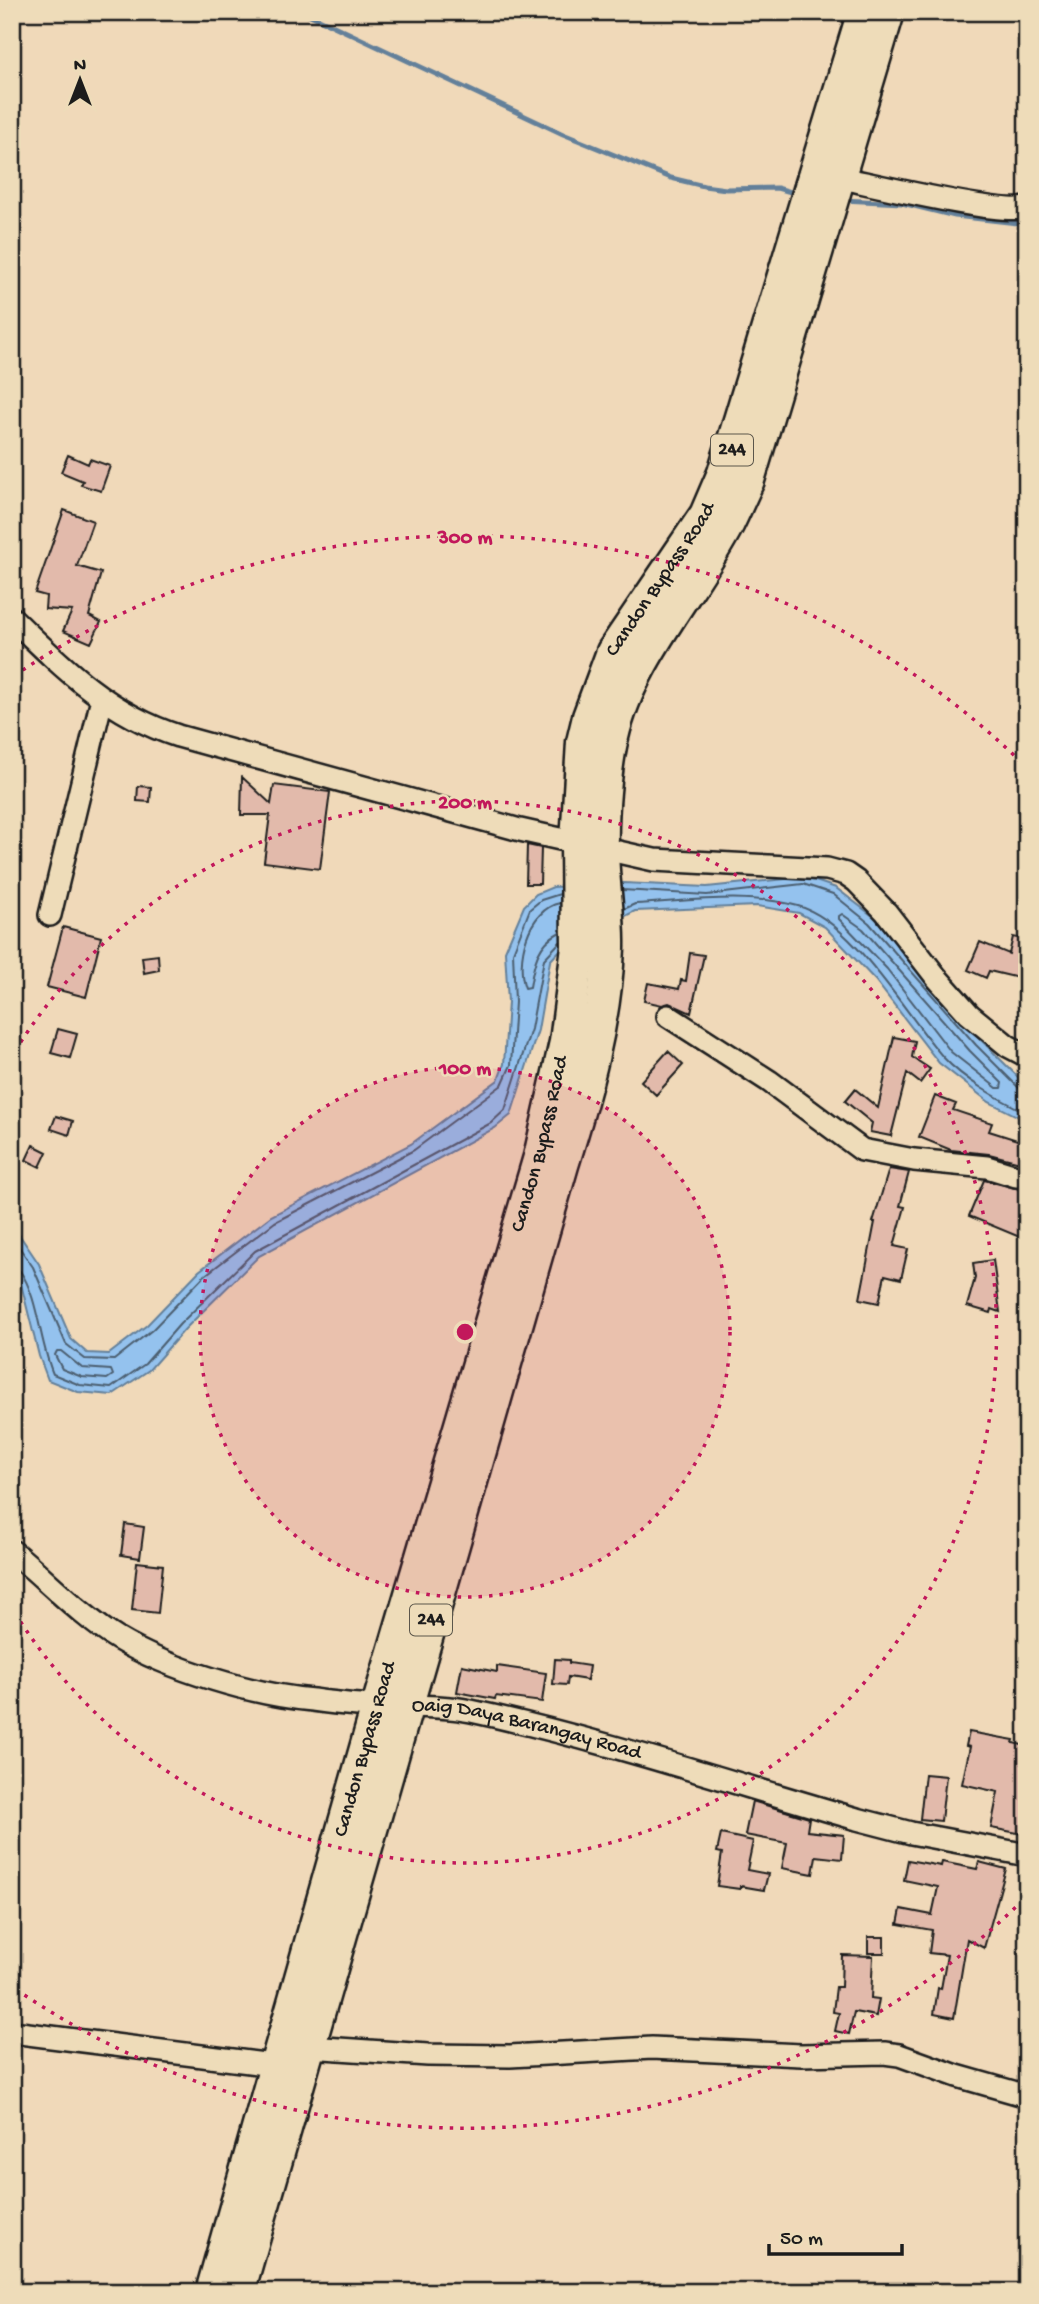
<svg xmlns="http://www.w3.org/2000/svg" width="1039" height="2304" viewBox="0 0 1039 2304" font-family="'Gochi Hand',sans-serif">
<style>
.water{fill:#94c2ee;stroke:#64809a;stroke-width:2}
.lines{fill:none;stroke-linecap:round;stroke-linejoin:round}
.shore{stroke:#4c5e70;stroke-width:2}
.stream{stroke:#64809a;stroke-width:5}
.building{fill:#e2baab;stroke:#1c1c1c;stroke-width:2}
.minor-casing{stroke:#1c1c1c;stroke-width:26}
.highway-casing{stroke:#1c1c1c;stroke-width:37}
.minor{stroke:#eedcb9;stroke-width:21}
.highway{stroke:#eedcb9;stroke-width:32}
.ring{fill:none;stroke:#c2185b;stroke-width:3.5;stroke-dasharray:3.5 7}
.labels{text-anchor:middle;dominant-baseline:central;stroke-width:5;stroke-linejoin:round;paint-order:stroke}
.shield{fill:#eedcb9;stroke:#5b564b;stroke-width:2}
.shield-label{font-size:19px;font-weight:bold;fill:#1c1c1c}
.street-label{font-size:21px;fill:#1c1c1c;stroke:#eedcb9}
.centre{fill:#c2185b;stroke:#eedcb9;stroke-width:3.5}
.ring-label{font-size:21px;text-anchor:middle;font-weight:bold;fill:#c2185b;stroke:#eedcb9;stroke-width:5;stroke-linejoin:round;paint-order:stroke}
</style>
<rect width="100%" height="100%" fill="#f0d9b9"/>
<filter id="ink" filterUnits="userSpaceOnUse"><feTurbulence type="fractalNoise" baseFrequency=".0143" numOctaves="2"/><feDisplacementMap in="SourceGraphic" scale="14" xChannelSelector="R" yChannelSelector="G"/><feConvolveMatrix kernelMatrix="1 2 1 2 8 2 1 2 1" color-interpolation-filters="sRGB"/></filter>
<g filter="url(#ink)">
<!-- water -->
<path class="water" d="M 804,877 L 836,888 L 874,917 L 981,1040 L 1027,1086 L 1027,1121 L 989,1102 L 939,1063 L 875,980 L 825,927 L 799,913 L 757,906 L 635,911 L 561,949 L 550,961 L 538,1030 L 511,1115 L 495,1128 L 259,1256 L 185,1329 L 149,1370 L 112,1395 L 78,1392 L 48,1380 L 39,1356 L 21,1284 L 12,1271 L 12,1224 L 39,1264 L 71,1339 L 87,1353 L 109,1354 L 147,1325 L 199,1271 L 271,1216 L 411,1144 L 498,1080 L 504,1064 L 508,1002 L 505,951 L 524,906 L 536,894 L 553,887 L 624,883 L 707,887 Z"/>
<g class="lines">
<!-- shore -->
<path class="shore" d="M 622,890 L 707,895 L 803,884 L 833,894 L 869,923 L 976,1045 L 1019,1088 L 1027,1090
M 560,903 C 528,909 515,961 525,988 L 530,987 C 534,963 537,944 560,932
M 624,909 L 635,904 C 689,901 745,892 798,906 C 852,920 907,1016 943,1057 C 965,1081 999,1099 1027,1113
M 842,914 L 863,929 L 970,1051 L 1002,1083 L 1001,1088 L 997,1088 L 951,1052 L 887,969 L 839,919 L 839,916 Z
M 12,1237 L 33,1267 L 66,1344 L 85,1359 L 114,1360 L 152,1330 L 204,1276 L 275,1222 L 414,1150 L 502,1085 L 511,1065 L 515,1002 L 513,952 L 530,909 L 541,900 L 560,894
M 12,1269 L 20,1271 C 38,1296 40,1344 53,1374 L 80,1385 L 111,1388 L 145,1364 L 180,1324 L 255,1251 L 491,1123 L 505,1110 L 531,1029 L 544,959 L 560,942
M 57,1351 L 61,1351 L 82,1368 L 111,1370 L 113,1375 L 107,1379 L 82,1377 L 62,1369 L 55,1355 Z"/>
<!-- stream -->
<path class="stream" d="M 304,12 L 563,134 L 671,178 L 704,186 L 726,189 L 777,188 L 791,192
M 843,200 L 902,203 L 955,216 L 1027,224"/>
</g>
<!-- building -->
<path class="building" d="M 68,455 L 88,464 L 90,459 L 110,466 L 101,491 L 81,485 L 83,481 L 61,472 Z
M 64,510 L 93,521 L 77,566 L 101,573 L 89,616 L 101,622 L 91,643 L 63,631 L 72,611 L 45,609 L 46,596 L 35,593 Z
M 242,777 L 271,804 L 274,785 L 330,792 L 320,869 L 264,862 L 270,815 L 241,815 Z
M 138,786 L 151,787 L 150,802 L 137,801 Z
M 527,845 L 541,848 L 540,884 L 526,884 Z
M 63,927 L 101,937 L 86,997 L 47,987 Z
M 1013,937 L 1027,940 L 1027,980 L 989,971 L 986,978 L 968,970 L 980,942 L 1009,954 Z
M 690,953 L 704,955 L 691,1013 L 669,1003 L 662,1005 L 644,1001 L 648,983 L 679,989 L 681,980 L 686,981 Z
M 158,955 L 159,970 L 144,973 L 142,957 Z
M 58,1029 L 77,1034 L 70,1058 L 51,1053 Z
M 894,1037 L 915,1041 L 912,1057 L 930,1069 L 920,1083 L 907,1073 L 891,1136 L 870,1132 L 872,1123 L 845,1101 L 855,1089 L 878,1108 Z
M 668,1051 L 683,1065 L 656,1095 L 641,1081 Z
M 935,1096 L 956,1104 L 953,1110 L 992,1123 L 989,1131 L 1027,1143 L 1024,1163 L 989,1154 L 951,1150 L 919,1137 Z
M 56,1116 L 73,1121 L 69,1135 L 51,1129 Z
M 33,1145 L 47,1152 L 40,1167 L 26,1160 Z
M 889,1169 L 909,1172 L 900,1206 L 905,1207 L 894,1246 L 908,1249 L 901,1279 L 885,1275 L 879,1303 L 860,1299 L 875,1222 L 873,1222 Z
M 984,1180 L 1027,1191 L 1027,1240 L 969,1216 Z
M 993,1260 L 1000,1312 L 992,1309 L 991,1313 L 967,1306 L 975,1278 L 973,1263 Z
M 125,1524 L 144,1527 L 140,1558 L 121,1555 Z
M 137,1562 L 163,1565 L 158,1613 L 132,1610 Z
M 555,1659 L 569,1660 L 569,1663 L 589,1666 L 587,1680 L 568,1677 L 567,1685 L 553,1684 Z
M 462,1665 L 497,1672 L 497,1666 L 546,1673 L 542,1702 L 496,1696 L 495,1699 L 457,1692 Z
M 969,1732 L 1014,1740 L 1013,1743 L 1027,1746 L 1027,1815 L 1023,1834 L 991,1828 L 998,1792 L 962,1784 L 970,1747 L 966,1746 Z
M 925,1774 L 946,1776 L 941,1821 L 920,1819 Z
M 752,1801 L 809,1818 L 807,1831 L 844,1835 L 842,1859 L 816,1856 L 813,1874 L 782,1868 L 787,1843 L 745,1835 Z
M 721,1834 L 753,1841 L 747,1870 L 768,1874 L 764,1890 L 740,1886 L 740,1889 L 717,1886 L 722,1853 L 717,1852 Z
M 908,1860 L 941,1866 L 942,1862 L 977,1869 L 979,1862 L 1006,1869 L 984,1948 L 967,1939 L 954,2018 L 934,2014 L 938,1988 L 941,1989 L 947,1955 L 929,1953 L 932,1930 L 898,1924 L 901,1909 L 932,1915 L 938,1887 L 904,1880 Z
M 868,1937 L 884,1937 L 884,1953 L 868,1953 Z
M 842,1955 L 873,1956 L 871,1998 L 879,1999 L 876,2016 L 854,2012 L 849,2034 L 835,2031 L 839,2013 L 833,2012 L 836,1987 L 841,1987 Z"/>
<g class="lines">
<!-- minor casing -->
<g class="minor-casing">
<g id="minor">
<path d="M 837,177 C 868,183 1006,217 1027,207"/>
<path d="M 12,618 C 63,668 109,714 178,736 L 520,830 L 654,860 L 827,869 L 846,874 L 856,881 L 886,912 L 937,978 L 969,1014 L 1008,1046 L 1027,1056"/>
<path d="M 50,915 L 102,699"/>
<path d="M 668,1016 L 769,1081 L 862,1150 L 914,1160 L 987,1167 L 1016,1176 L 1027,1176"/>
<path id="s1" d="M 12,1551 C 45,1578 82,1617 118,1639 C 168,1669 254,1695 313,1700 C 335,1703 359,1706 381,1706 C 412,1707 440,1705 471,1711 C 601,1739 729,1782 857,1819 L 911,1833 L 1027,1855"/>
<path d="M 12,2032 L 288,2067"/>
<path d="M 309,2047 L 428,2055 L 510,2056 L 652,2048 L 801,2055 L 884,2053 L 899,2055 L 957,2076 L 1027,2096"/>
</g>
</g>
<!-- highway casing -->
<g class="highway-casing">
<g id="highway">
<path id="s2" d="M 212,2292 L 378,1706 L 540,1157 L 566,1042 L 578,947 L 577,842 L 583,742 L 589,717 L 613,652 L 706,515 L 724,473 L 864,12"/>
<path d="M 238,2292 L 562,1165 C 584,1094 605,1023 608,948 C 609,914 602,881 602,847 C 601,817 605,766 612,737 C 629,660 692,592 728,523 C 735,509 741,494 748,480 L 888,12"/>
</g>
</g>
<!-- minor -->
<use href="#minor" class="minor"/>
<!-- highway -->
<use href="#highway" class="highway"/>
</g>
</g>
<!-- distance rings -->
<circle cx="465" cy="1332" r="265" fill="#c2185b" fill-opacity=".12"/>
<g class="ring">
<circle cx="465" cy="1332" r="265"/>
<path d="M15 1051A531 531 0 1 1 15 1613"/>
<path d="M1023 1900A796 796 0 0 1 14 1988M14 676A796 796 0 0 1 1023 764"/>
</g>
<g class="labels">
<!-- shield labels -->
<g class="shield">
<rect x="711" y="434.5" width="42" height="31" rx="5"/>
<rect x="410" y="1604.5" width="42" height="31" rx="5"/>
</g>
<g class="shield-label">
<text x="732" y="450">244</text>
<text x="431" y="1620">244</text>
</g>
<!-- street labels -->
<g class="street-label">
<text stroke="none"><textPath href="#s2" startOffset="1782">Candon Bypass Road</textPath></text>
<text stroke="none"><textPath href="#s2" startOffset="1194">Candon Bypass Road</textPath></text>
<text stroke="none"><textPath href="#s1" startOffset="560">Oaig Daya Barangay Road</textPath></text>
<text stroke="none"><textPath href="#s2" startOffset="564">Candon Bypass Road</textPath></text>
</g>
</g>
<circle cx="465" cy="1332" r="10" class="centre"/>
<g class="ring-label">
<text x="465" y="543">300 m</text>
<text x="465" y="808">200 m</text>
<text x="465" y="1074">100 m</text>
</g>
<!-- margin -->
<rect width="1039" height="2304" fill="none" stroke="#eedcb9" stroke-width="42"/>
<rect x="21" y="21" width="997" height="2262" fill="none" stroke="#1c1c1c" stroke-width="2.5" filter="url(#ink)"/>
<!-- north arrow -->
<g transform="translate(80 80)" stroke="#eedcb9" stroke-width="5" paint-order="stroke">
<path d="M0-5L12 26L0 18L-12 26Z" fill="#1c1c1c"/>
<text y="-10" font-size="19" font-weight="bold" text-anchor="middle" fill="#1c1c1c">N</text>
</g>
<!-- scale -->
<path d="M769 2244v10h133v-10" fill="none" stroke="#1c1c1c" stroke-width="3.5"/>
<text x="780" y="2244" font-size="21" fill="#1c1c1c" stroke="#eedcb9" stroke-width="5" paint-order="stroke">50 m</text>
</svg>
